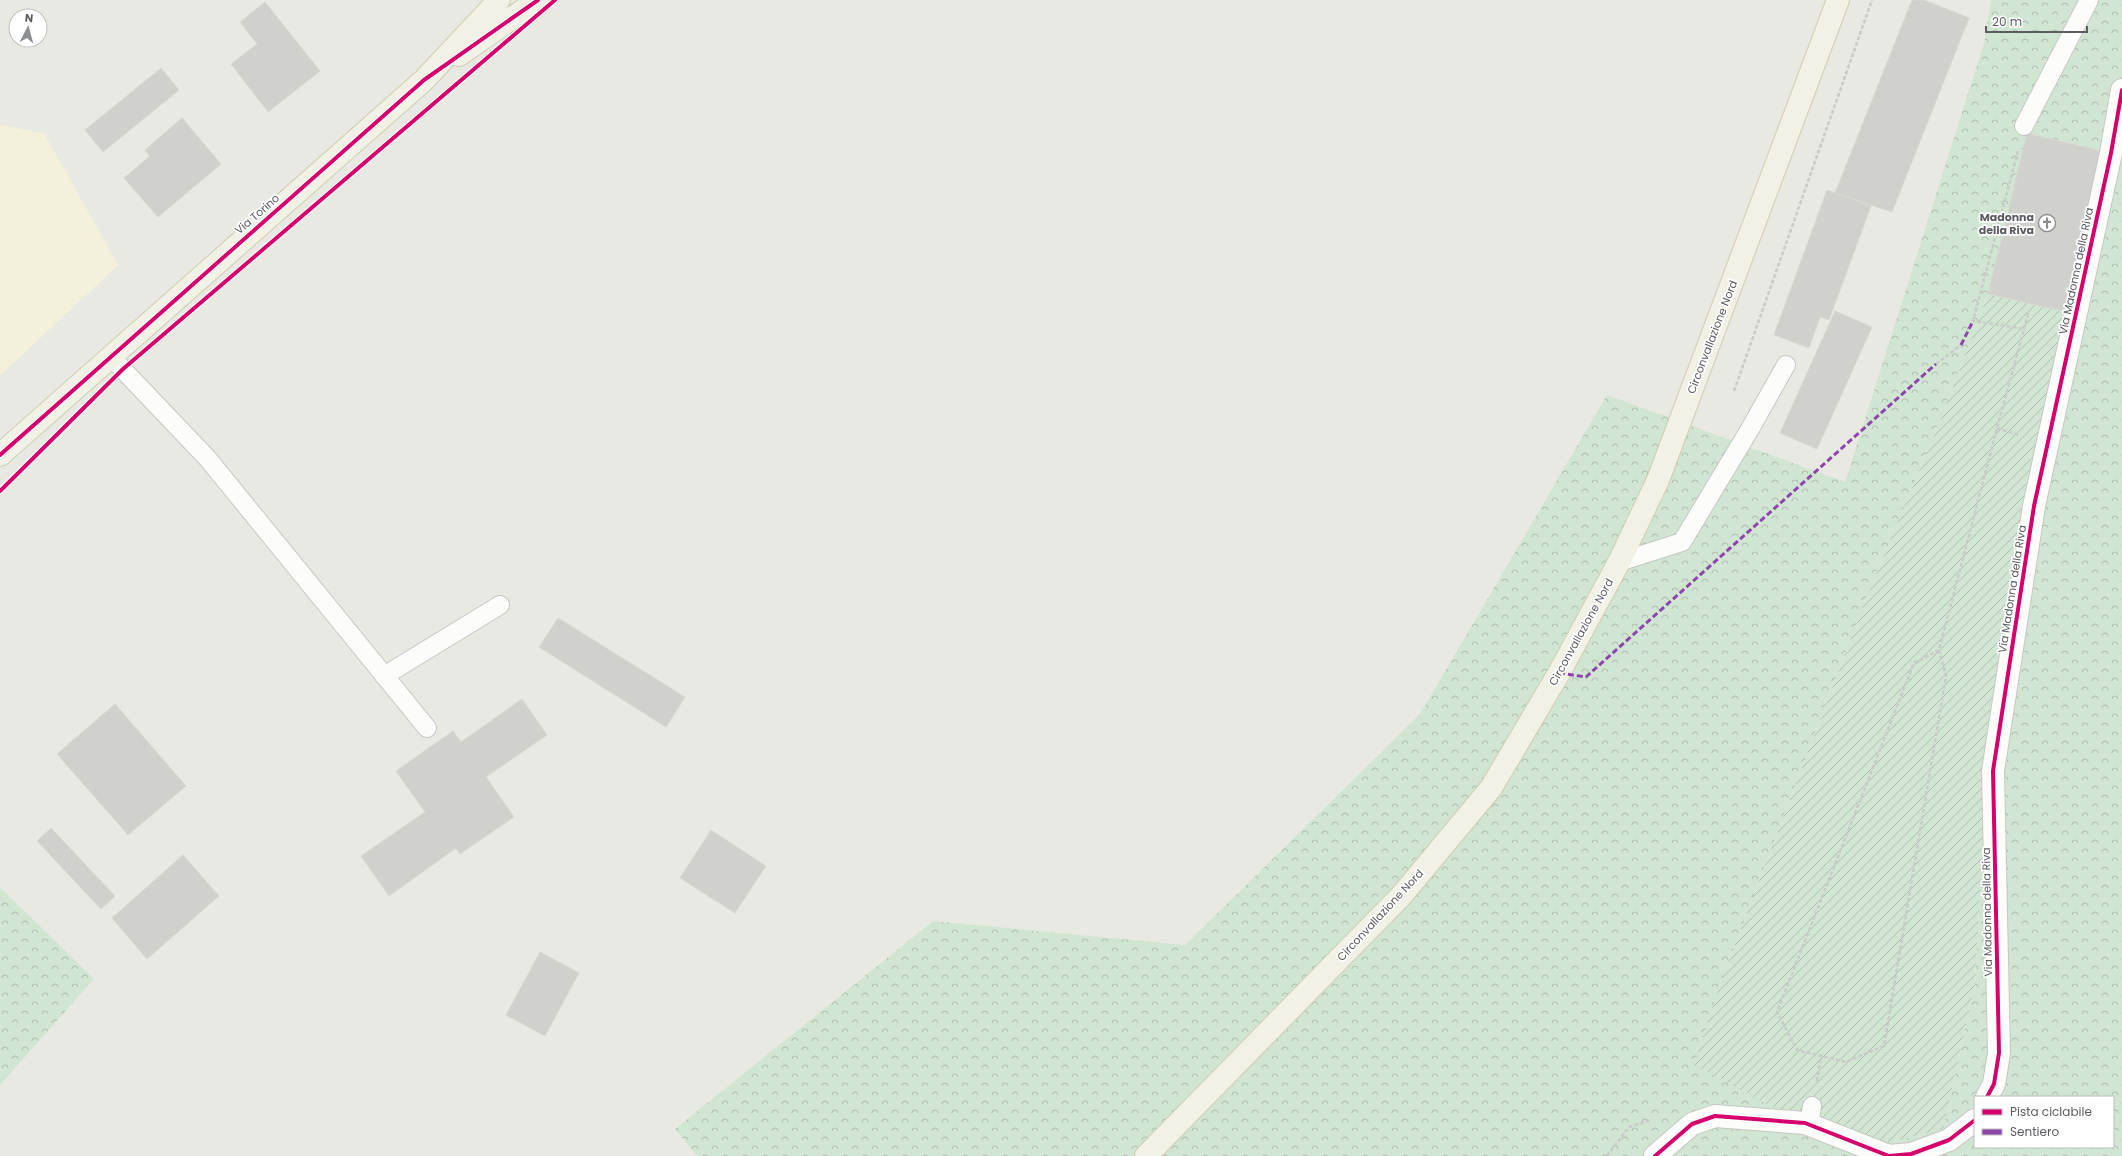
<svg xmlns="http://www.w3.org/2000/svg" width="2122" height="1156" viewBox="0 0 2122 1156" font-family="Poppins,sans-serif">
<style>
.commercial{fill:#f3f1dc}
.forest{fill:url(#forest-crowns);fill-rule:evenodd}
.garden{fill:url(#garden-furrows)}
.building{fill:#d0d0cd;stroke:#d8d8d3}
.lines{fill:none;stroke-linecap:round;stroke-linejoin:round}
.lane-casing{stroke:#c6c6c4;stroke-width:20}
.street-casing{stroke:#c6c6c4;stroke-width:24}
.primary-casing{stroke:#d0ccb2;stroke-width:24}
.path{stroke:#c7cbc9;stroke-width:2.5;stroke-dasharray:4 2;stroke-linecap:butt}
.lane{stroke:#fcfcfb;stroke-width:18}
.street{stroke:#fcfcfb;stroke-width:22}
.primary{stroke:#f1f1e6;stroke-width:22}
.quiet{stroke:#8e44ad;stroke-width:3;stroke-dasharray:6 3;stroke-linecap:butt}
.cycleway-casing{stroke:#fff;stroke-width:6}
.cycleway{stroke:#d6006c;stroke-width:4}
.labels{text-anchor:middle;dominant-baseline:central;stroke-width:3.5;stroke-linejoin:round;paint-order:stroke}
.street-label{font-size:11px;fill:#5a5c61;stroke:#fff}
.poi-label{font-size:11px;font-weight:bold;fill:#5a5c61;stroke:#fff;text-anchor:end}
</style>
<defs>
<pattern id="forest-crowns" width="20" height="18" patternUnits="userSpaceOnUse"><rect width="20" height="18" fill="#d1e6d2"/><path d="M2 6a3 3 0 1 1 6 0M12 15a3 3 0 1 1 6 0" fill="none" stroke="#adbeae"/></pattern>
<pattern id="garden-furrows" width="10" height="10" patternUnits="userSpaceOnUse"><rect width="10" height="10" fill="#d1e6d2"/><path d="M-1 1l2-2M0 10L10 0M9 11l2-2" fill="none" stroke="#adbeae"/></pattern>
</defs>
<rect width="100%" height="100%" fill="#e9e9e4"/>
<!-- commercial -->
<path class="commercial" d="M 0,125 L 44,133 L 118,265 L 0,376 Z"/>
<!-- forest -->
<path class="forest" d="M 1991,0 L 2122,0 L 2122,1156 L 697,1156 L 675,1129 L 933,921 L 1185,945 L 1420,714 L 1607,395 L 1845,482 L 1984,43 ZM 1988,294 L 2006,647 L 1982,856 L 1975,985 L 1943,1129 L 1879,1145 L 1719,987 L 1867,596 L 1942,416 ZM 1975,1097 L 2113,1097 L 2113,1147 L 1975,1147 Z
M 0,887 L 94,979 L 0,1085 Z"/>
<!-- garden -->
<path class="garden" d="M 1988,294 L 2066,312 L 2006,647 L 1982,856 L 1975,985 L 1943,1129 L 1879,1145 L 1773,1107 L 1694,1065 L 1719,987 L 1867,596 L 1942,416 Z"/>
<!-- building -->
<path class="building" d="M 1912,0 L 1924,0 L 1969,18 L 1892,212 L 1835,193 Z
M 265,2 L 320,71 L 268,112 L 231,64 L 257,44 L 240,22 Z
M 161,68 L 179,90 L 103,152 L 85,130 Z
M 182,118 L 221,164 L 158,217 L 124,178 L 150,156 L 145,150 Z
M 2027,133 L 2105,152 L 2066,312 L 1988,294 Z
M 1827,190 L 1871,206 L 1829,320 L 1820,317 L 1809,348 L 1774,335 Z
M 1835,311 L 1872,327 L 1817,449 L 1780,433 Z
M 558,618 L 685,697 L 666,727 L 539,647 Z
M 522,699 L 547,735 L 486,777 L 514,817 L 460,854 L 456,848 L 389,896 L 361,856 L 425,812 L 396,771 L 453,731 L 461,742 Z
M 115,704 L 186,786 L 128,835 L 57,754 Z
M 51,828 L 115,896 L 101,909 L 37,841 Z
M 711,830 L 766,866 L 735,913 L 680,878 Z
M 183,855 L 219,896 L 147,959 L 112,918 Z
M 540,952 L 579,973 L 545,1036 L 506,1015 Z"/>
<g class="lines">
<!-- lane casing -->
<g class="lane-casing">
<path id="lane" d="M 2024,126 L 2089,0
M 110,356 L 208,459 L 427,728
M 1619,562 L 1682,542 L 1750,429 L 1786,365
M 384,676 L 500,605
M 1805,1123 L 1810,1119 L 1812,1106"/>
</g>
<!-- street casing -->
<g class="street-casing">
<path id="street" d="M 1987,1097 L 1994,1084 L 1999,1053 L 1993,771 L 2034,506 L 2111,153 L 2122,90
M 1655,1156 L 1692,1124 L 1715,1116 L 1805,1123 L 1889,1156 L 1911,1154 L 1949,1140 L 1975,1120"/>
</g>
<!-- primary casing -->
<g class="primary-casing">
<path id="primary" d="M 459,55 L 538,0
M 0,455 L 424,80 L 499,0
M 1146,1156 L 1401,896 L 1491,788 L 1559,673 L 1619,562 L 1658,480 L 1838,0"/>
</g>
<!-- path -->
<path class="path" d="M 2018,151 L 1973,321 L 2025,329
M 1936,364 L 1961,345
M 1734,391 L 1872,0
M 1997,428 L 2019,435
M 1939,650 L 1914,663 L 1777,1012 L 1797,1050 L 1846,1062 L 1884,1046 L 1946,676 L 1939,650 L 1997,428 L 2029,311
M 1817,1081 L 1821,1057
M 1607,1156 L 1629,1127 L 1651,1120"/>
<!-- lane -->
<use href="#lane" class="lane"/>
<!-- street -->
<use href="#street" class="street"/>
<!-- primary -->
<use href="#primary" class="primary"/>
<!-- quiet -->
<path class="quiet" d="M 1961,345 L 1973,321
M 1559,673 L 1586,677 L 1936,364"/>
<!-- cycleway casing -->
<g class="cycleway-casing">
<path id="cycleway" d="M 0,455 L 424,80 L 538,0
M 0,491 L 123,369 L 555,0
M 1987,1097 L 1994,1084 L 1999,1053 L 1993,771 L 2034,506 L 2111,153 L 2122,90
M 1655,1156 L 1692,1124 L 1715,1116 L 1805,1123 L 1889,1156 L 1911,1154 L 1949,1140 L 1975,1120"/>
</g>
<!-- cycleway -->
<use href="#cycleway" class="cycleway"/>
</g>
<!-- icons -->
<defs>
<g id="church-ring" transform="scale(0.9)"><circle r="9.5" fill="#fff" stroke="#8c8d8f" stroke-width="1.5"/><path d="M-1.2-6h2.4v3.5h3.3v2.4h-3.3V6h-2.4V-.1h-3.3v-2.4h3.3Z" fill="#8c8d8f"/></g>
</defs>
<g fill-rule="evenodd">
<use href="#church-ring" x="2047" y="223"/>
</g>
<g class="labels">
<!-- street labels -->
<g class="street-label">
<text transform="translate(257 214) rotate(-41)">Via Torino</text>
<text transform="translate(2076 271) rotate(-78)">Via Madonna della Riva</text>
<text transform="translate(1712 337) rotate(-69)">Circonvallazione Nord</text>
<text transform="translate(2012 589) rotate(-81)">Via Madonna della Riva</text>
<text transform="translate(1581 632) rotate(-61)">Circonvallazione Nord</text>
<text transform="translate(1987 912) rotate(-91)">Via Madonna della Riva</text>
<text transform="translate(1380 915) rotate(-47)">Circonvallazione Nord</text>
</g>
<!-- poi labels -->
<g class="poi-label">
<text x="2034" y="217">Madonna<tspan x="2034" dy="13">della Riva</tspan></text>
</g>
</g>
<!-- legend -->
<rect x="1974" y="1096" width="140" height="52" fill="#ffffff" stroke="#bdbec0"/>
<rect x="1982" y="1109" width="20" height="6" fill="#d6006c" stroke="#bdbec0"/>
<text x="2010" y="1116" font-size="12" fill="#5a5c61">Pista ciclabile</text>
<rect x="1982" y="1129" width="20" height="6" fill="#8e44ad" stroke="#bdbec0"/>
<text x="2010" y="1136" font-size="12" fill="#5a5c61">Sentiero</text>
<!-- north arrow -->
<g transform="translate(28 28) rotate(6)"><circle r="19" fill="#ffffff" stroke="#bdbec0"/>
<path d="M0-3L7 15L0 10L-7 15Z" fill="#8c8d8f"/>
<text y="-6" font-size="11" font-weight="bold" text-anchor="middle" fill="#5a5c61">N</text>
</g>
<!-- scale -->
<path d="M1986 26v6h101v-6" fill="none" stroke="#5a5c61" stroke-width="2"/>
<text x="1992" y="26" font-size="12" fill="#5a5c61" stroke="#ffffff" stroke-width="3" paint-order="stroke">20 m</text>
</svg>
